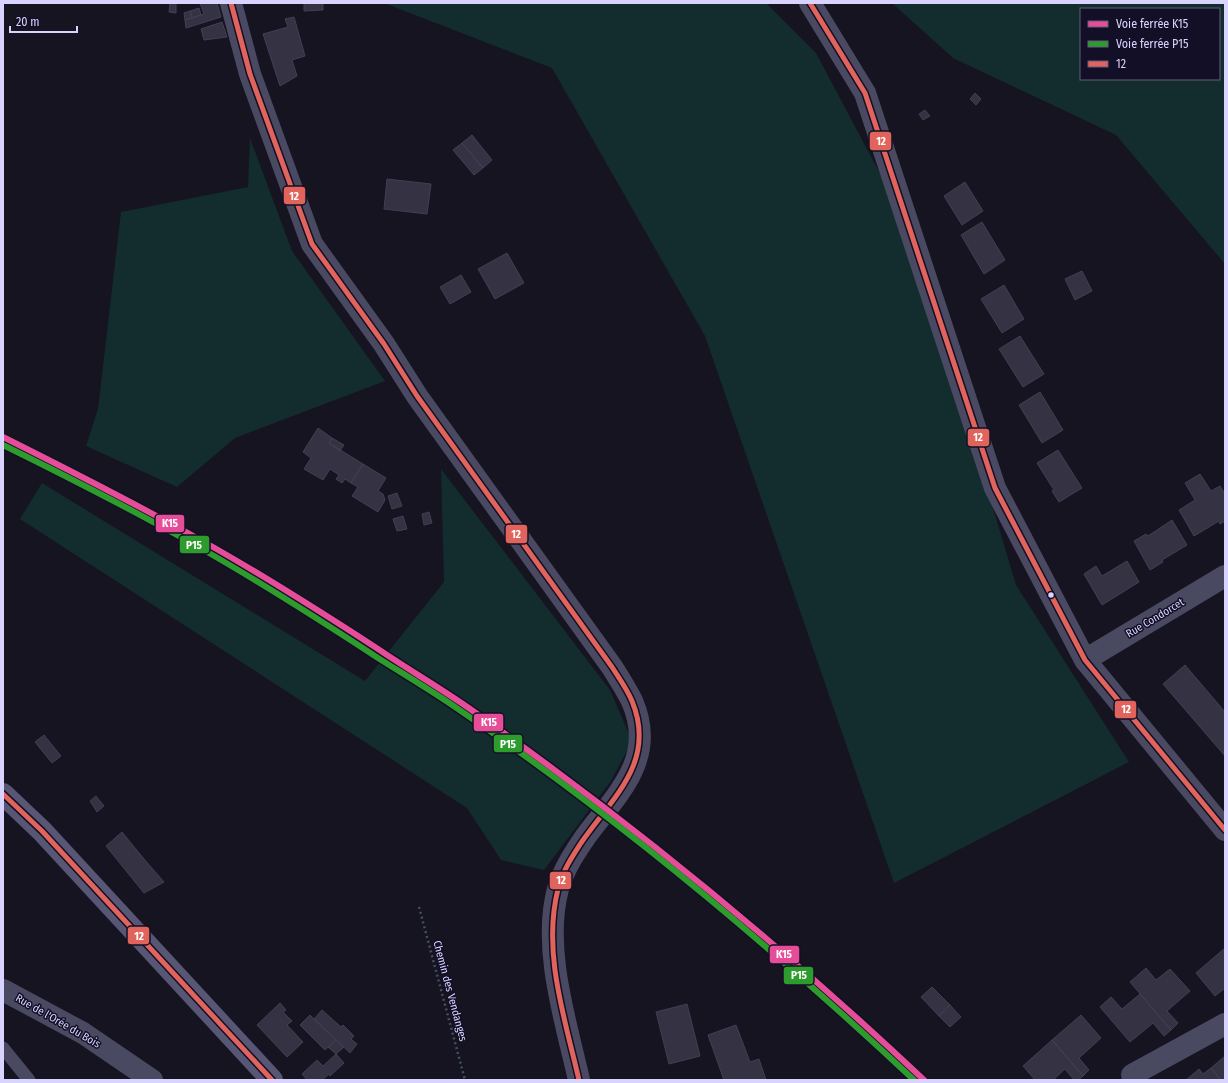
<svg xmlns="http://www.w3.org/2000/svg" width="1228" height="1083" viewBox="0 0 1228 1083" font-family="'Fira Sans Condensed',sans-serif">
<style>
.green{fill:#132c2d;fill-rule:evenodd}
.building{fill:#343243;stroke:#433f54}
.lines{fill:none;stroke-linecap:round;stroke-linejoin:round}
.path{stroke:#44505f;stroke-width:2.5;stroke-dasharray:2 3;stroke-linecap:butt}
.service{stroke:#4a4962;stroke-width:13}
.minor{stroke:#4a4962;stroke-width:22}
.tertiary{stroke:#4a4962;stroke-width:22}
.secondary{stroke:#575674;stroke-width:22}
.bus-1-casing{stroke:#130f26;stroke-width:8}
.bus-1{stroke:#e0645b;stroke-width:5}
.rail-1-casing{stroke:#130f26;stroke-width:9}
.rail-2-casing{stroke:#130f26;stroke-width:9}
.rail-1{stroke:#e54d99;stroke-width:6}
.rail-2{stroke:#2d9c2d;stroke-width:6}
.bus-dot{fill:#d9d4ff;stroke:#130f26;stroke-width:1.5}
.labels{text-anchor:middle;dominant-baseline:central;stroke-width:3;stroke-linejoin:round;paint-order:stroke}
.street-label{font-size:11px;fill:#d9d4ff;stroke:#130f26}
.line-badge{stroke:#130f26;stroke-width:1.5}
.badge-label{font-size:11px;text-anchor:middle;font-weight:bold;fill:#fff}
</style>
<rect width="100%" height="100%" fill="#161421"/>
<!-- green -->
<path class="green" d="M 384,3 L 766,3 L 816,53 L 910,230 L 1016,585 L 1129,762 L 894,883 L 705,336 L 552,68 Z
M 892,3 L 1225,3 L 1225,264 L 1116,135 L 953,58 ZM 1081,9 L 1219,9 L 1219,79 L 1081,79 Z
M 250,138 L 292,251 L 385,381 L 235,438 L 177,487 L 86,446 L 98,409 L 121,212 L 248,187 Z
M 441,469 L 610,690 L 632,741 L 611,781 L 544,870 L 501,860 L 467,808 L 20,519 L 42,483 L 365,681 L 444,582 Z"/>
<!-- building -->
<path class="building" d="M 170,3 L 176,3 L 176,13 L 169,12 Z
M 200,3 L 217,3 L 221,17 L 186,28 L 185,20 L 204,14 Z
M 304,3 L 323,3 L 323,10 L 304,11 Z
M 199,8 L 201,15 L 192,18 L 190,11 Z
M 190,11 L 192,18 L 185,20 L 184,13 Z
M 294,17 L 305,56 L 292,60 L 297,76 L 280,86 L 263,34 L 288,27 L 285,19 Z
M 222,22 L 227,37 L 204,40 L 201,29 Z
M 975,93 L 981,99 L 976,105 L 970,99 Z
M 925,110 L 930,116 L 923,120 L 919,114 Z
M 472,135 L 492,160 L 483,168 L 462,143 Z
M 462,143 L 483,168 L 474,175 L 453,150 Z
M 387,179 L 431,184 L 427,214 L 384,209 Z
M 965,182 L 983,211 L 962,225 L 944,196 Z
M 982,222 L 1005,260 L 984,274 L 961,235 Z
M 507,253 L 524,283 L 495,299 L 478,269 Z
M 1082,271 L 1092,291 L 1075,300 L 1065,279 Z
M 461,275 L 471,292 L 450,304 L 440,287 Z
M 1004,285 L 1024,319 L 1002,333 L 981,299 Z
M 1020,336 L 1044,374 L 1023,387 L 999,349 Z
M 1040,392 L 1063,430 L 1042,443 L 1019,405 Z
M 318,428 L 332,438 L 329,443 L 363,464 L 351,483 L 345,479 L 342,483 L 336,479 L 339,475 L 330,469 L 323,480 L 304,469 L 311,458 L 303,452 Z
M 332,438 L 344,445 L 340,451 L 329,443 Z
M 1058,450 L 1082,488 L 1059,502 L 1052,491 L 1054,490 L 1037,463 Z
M 363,464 L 386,478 L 378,491 L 383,494 L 385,500 L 378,512 L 352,496 L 358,487 L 351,483 Z
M 1200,474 L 1211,491 L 1220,486 L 1225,494 L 1225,521 L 1220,524 L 1219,521 L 1194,536 L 1179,510 L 1195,500 L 1185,483 Z
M 397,493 L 402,506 L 392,509 L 388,496 Z
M 429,512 L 432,523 L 424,525 L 422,514 Z
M 403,516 L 407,529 L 397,531 L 393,519 Z
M 1172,520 L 1187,545 L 1162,560 L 1163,562 L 1150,570 L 1134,541 L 1146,534 L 1148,536 Z
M 1127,561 L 1139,582 L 1102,605 L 1084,574 L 1096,566 L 1102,576 Z
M 1185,665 L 1225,712 L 1225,756 L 1163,684 Z
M 44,735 L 61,756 L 52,763 L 35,742 Z
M 96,796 L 104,806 L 97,812 L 90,801 Z
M 122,832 L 144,859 L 164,882 L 144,893 L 106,846 Z
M 1225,948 L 1225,988 L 1215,996 L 1196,973 Z
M 1146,968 L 1156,980 L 1170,969 L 1190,991 L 1167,1011 L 1178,1023 L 1171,1030 L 1130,982 Z
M 932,987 L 950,1005 L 939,1016 L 921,997 Z
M 1140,994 L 1171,1030 L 1164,1036 L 1153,1023 L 1130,1042 L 1100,1007 L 1111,997 L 1122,1009 Z
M 280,1003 L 286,1010 L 283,1012 L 292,1021 L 287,1025 L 303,1042 L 287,1057 L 257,1025 Z
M 687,1004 L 700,1056 L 669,1064 L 656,1012 Z
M 950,1005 L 961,1017 L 950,1027 L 939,1016 Z
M 322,1010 L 341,1027 L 343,1025 L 354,1036 L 351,1039 L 357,1044 L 350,1053 L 314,1019 Z
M 310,1015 L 336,1040 L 325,1050 L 300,1025 Z
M 1081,1015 L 1101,1038 L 1079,1058 L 1089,1070 L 1083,1076 L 1052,1040 Z
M 736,1025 L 750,1062 L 759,1059 L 766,1080 L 724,1080 L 708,1035 Z
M 336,1040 L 344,1047 L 336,1054 L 328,1047 Z
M 1052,1040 L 1083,1076 L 1078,1080 L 1074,1080 L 1065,1069 L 1053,1080 L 1035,1080 L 1023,1066 Z
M 336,1054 L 344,1063 L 330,1076 L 329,1074 L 322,1080 L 307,1080 L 302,1074 L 317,1060 L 323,1066 Z
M 1225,1056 L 1225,1080 L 1221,1080 L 1211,1068 Z
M 1211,1068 L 1221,1080 L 1186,1080 L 1199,1069 L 1203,1074 Z"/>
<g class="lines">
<!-- path -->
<path class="path" d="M 419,907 L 465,1080"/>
<!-- service -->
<path class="service" d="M 3,1048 L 29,1080"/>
<!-- minor -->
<path class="minor" d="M 810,3 L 865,93 L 995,488 L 1085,660 L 1225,830
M 1085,660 L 1225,576
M 3,990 L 83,1033 L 152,1080
M 1136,1080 L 1132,1075 L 1225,1024"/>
<!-- tertiary -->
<path class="tertiary" d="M 231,3 L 250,74 L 312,244 L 384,344 L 417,396 L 612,667 C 619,678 626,689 632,701 C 657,758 618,793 586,836 C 575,852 563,870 558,889 C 542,948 566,1022 579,1080"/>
<!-- secondary -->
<path class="secondary" d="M 3,794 L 42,831 L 272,1080"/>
<!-- bus-1 casing -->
<g class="bus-1-casing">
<path id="bus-1" d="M 231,3 L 250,74 L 312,244 L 384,344 L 417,396 L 612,667 C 619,678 627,689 632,701 C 657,762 612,798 581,843 C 572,857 562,872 558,889 C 542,952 565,1019 579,1080
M 810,3 L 865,93 L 995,488 L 1085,660 L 1225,830
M 3,794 L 42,831 L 272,1080"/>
</g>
<!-- bus-1 -->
<use href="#bus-1" class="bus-1"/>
<!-- rail-1 casing -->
<g class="rail-1-casing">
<path id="rail-1" d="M 3,437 C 71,471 138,505 204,542 C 263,575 321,612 378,649 C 409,670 442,689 473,711 C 632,823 782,946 924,1080"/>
</g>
<!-- rail-2 casing -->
<g class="rail-2-casing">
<path id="rail-2" d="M 3,445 C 70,478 137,512 202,549 C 262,583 320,620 378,658 C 405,675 432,691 458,709 C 620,819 771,946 914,1080"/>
</g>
<!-- rail-1 -->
<use href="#rail-1" class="rail-1"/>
<!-- rail-2 -->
<use href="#rail-2" class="rail-2"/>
</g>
<!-- markers -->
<circle class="bus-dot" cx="1051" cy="595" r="3.5"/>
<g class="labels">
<!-- street labels -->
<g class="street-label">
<text transform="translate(1155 618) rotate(-31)">Rue Condorcet</text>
<text transform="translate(450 991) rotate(75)">Chemin des Vendanges</text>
<text transform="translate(58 1021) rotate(30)">Rue de l'Orée du Bois</text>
</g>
</g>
<g class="line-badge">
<rect x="869" y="131" width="23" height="20" rx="4" fill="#e0645b"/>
<rect x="283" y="186" width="23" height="19" rx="4" fill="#e0645b"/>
<rect x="967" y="428" width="23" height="19" rx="4" fill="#e0645b"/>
<rect x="155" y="514" width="30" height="19" rx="4" fill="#e54d99"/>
<rect x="505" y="524" width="23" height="20" rx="4" fill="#e0645b"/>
<rect x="179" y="535" width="31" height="19" rx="4" fill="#2d9c2d"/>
<rect x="1114" y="700" width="23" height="19" rx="4" fill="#e0645b"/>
<rect x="473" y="713" width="31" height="19" rx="4" fill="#e54d99"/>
<rect x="493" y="734" width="30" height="19" rx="4" fill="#2d9c2d"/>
<rect x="549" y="871" width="23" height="19" rx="4" fill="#e0645b"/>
<rect x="127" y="926" width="23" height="19" rx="4" fill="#e0645b"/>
<rect x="769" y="945" width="31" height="19" rx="4" fill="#e54d99"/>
<rect x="783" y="966" width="31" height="19" rx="4" fill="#2d9c2d"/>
</g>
<g class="badge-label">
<text x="881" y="145">12</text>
<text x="294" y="200">12</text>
<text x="978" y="441">12</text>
<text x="170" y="527">K15</text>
<text x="516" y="538">12</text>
<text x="194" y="549">P15</text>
<text x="1126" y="713">12</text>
<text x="489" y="726">K15</text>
<text x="508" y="748">P15</text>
<text x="561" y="884">12</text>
<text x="139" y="940">12</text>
<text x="784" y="958">K15</text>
<text x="799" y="979">P15</text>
</g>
<!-- border -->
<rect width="1228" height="1083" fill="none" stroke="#d9d4ff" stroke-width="8"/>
<!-- legend -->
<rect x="1080" y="8" width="140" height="72" fill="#130f26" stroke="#625e7d"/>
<rect x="1088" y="21" width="20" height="6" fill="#e54d99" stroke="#625e7d"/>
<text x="1116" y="28" font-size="12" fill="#d9d4ff">Voie ferrée K15</text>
<rect x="1088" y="41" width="20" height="6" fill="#2d9c2d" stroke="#625e7d"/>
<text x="1116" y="48" font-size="12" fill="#d9d4ff">Voie ferrée P15</text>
<rect x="1088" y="61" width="20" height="6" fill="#e0645b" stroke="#625e7d"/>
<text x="1116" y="68" font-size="12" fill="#d9d4ff">12</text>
<!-- scale -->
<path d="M10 26v6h67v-6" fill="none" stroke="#d9d4ff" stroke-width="2"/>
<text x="16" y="26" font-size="12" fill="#d9d4ff" stroke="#130f26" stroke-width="3" paint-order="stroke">20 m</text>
</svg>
